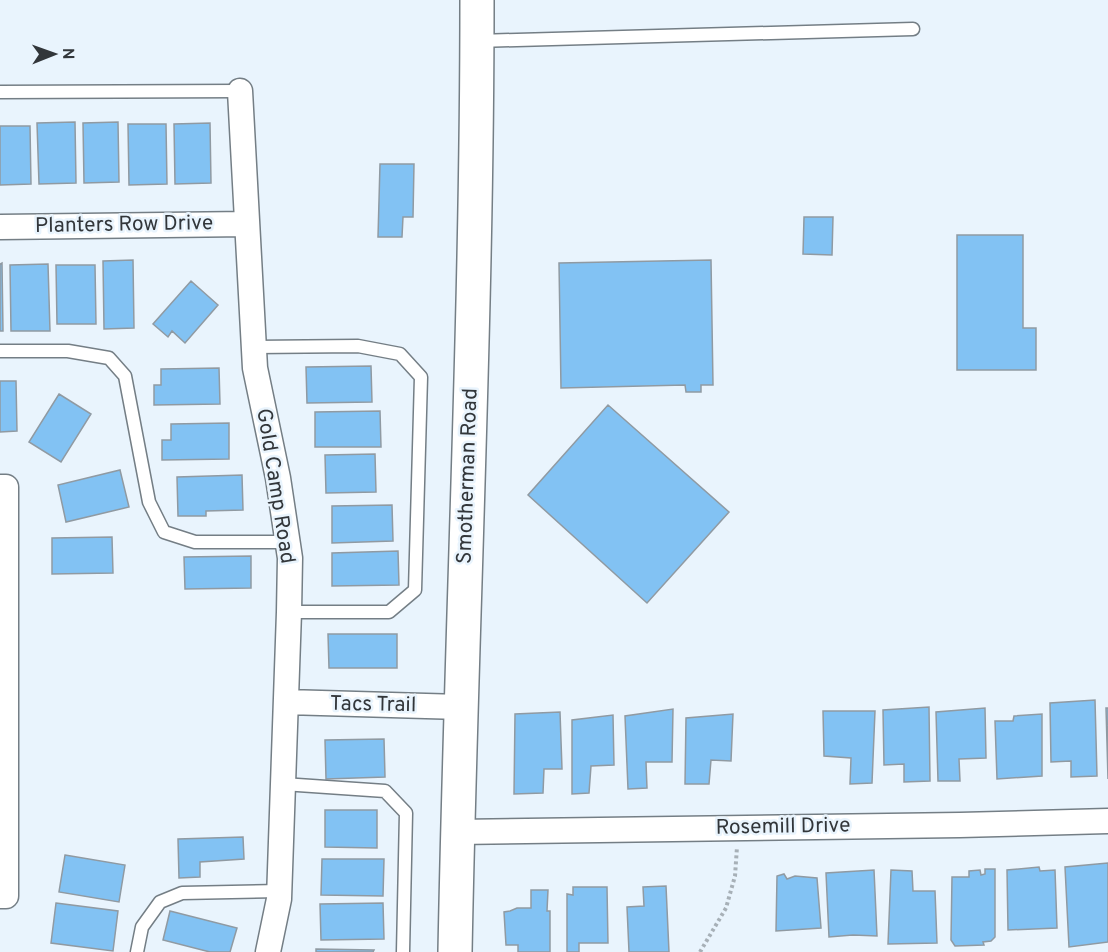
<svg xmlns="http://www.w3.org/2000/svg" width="1108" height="952" viewBox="0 0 1108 952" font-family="Overpass,sans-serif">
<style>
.building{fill:#82c2f3;stroke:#909aa2;stroke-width:1.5}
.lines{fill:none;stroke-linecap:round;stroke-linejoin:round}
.lane-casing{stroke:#747e85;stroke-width:15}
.street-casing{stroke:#747e85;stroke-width:27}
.secondary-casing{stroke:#747e85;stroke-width:36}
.path{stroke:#a7b0b7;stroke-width:4;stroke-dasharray:3 3;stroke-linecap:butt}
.lane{stroke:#fff;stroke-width:12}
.street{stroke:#fff;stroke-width:24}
.secondary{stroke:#fff;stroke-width:33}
.labels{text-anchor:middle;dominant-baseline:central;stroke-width:5;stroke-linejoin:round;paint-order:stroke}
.street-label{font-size:21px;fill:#32363a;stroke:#e9f4fd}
</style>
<rect width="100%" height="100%" fill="#e9f4fd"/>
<!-- building -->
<path class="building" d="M 75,122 L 76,183 L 39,184 L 37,123 Z
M 118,122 L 119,182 L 84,183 L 83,123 Z
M 210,123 L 211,183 L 175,184 L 174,124 Z
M 128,124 L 166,124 L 167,184 L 129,185 Z
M 0,126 L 30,126 L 31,184 L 0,185 Z
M 380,164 L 414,164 L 413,217 L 403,217 L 402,237 L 378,237 Z
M 804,217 L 833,217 L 832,255 L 803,254 Z
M 957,235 L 1023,235 L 1023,328 L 1036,328 L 1036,370 L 957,370 Z
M 133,260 L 134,328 L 104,329 L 103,261 Z
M 711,260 L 713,385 L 701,385 L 701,392 L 686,392 L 685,385 L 561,388 L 559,263 Z
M 2,263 L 3,331 L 0,331 L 0,264 Z
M 48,264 L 50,331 L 11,331 L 10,265 Z
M 56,265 L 95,265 L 96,324 L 57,324 Z
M 191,281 L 218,305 L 185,343 L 172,331 L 168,337 L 153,324 Z
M 371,366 L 372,402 L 307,403 L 306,367 Z
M 219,368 L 220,404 L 154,405 L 154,385 L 161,385 L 161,369 Z
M 0,381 L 16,381 L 17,431 L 0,432 Z
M 59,394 L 91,414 L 61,462 L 29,442 Z
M 608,405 L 729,512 L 647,603 L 528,495 Z
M 380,411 L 381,447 L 315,447 L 315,412 Z
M 229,423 L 229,459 L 162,460 L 162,440 L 171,440 L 171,424 Z
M 375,454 L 376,492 L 326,493 L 325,455 Z
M 120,470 L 129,507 L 66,522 L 58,485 Z
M 242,475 L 243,510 L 206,511 L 206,516 L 178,516 L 177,477 Z
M 392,505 L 393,541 L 332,543 L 332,506 Z
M 112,537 L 113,573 L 52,574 L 52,538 Z
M 398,551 L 399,585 L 332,586 L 332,553 Z
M 251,556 L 251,588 L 185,589 L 184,557 Z
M 328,634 L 397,634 L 397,668 L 329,668 Z
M 1095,700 L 1097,776 L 1071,777 L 1071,761 L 1051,762 L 1050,703 Z
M 929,707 L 930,781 L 904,782 L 904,764 L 884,765 L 883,710 Z
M 985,708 L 986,758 L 959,759 L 960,781 L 938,781 L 936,712 Z
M 1106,708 L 1108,708 L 1108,779 Z
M 673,709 L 672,762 L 646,762 L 647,788 L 628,789 L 625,716 Z
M 823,711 L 875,711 L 872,783 L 850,784 L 851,758 L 824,756 Z
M 560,712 L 562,769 L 544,769 L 543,793 L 514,794 L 515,714 Z
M 733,714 L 731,761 L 711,760 L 709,784 L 685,784 L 686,718 Z
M 1042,714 L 1042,776 L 997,779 L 995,721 L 1013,721 L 1014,716 Z
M 613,715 L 614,765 L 591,766 L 589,793 L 572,794 L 572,720 Z
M 384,739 L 385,777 L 326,779 L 325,740 Z
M 325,810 L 377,810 L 377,848 L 325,847 Z
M 243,837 L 244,859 L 200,862 L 200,877 L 179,878 L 178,839 Z
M 65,855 L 125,865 L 119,902 L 59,892 Z
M 322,859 L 384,859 L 383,896 L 321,895 Z
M 1108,863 L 1108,942 L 1069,947 L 1065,867 Z
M 1039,867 L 1040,871 L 1055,870 L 1057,928 L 1008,930 L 1007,870 Z
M 985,869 L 995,869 L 995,937 L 991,941 L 983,942 L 984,945 L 955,946 L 951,940 L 952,877 L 969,877 L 969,871 L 980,870 L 981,875 L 985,874 Z
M 874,870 L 877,936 L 853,935 L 829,937 L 826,873 Z
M 891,870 L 912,871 L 913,891 L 935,891 L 937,943 L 888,944 Z
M 784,874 L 787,879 L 795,876 L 817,878 L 821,928 L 776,931 L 777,876 Z
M 666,886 L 669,952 L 629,952 L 627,907 L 644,906 L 643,887 Z
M 573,887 L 607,887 L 608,943 L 579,943 L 579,952 L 567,952 L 567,894 L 573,895 Z
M 531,890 L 548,890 L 547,911 L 550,911 L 550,952 L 518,952 L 518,945 L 506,945 L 504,912 L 510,911 L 517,908 L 531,908 Z
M 56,903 L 118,911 L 113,951 L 51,943 Z
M 383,903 L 384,939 L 321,940 L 320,904 Z
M 170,911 L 237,928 L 230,952 L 210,952 L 163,940 Z
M 316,949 L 374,950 L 373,952 L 316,952 Z"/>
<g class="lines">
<!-- lane casing -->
<g class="lane-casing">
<path id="lane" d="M 478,41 L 913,29
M 0,92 L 240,91
M 254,347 L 358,346 L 400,354 L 421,377 L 415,590 L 389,612 L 289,612
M 0,351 L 68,351 L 109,358 L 125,376 L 149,502 L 164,532 L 195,542 L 287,542
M 283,784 L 385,791 L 406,813 L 403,952
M 137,952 L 142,927 L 160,902 L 182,893 L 280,891"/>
</g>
<!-- street casing -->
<g class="street-casing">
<path id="street" d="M 240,91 L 255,368 L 278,478 L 290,558 L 289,612 L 279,899 L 268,952
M 0,227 L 247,224
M 0,487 L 6,487 L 6,896 L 0,896
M 286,702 L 461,707
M 457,832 L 960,825 L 1108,821"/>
</g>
<!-- secondary casing -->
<g class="secondary-casing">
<path id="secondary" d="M 455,952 C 461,635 477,317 477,0"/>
</g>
<!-- path -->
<path class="path" d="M 700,952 L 726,908 L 735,876 L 737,847"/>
<!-- lane -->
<use href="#lane" class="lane"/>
<!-- street -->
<use href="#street" class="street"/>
<!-- secondary -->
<use href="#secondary" class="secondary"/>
</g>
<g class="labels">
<!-- street labels -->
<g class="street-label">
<text transform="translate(124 225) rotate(-1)">Planters Row Drive</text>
<text transform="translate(468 476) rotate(-88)">Smotherman Road</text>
<text transform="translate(275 486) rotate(81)">Gold Camp Road</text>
<text transform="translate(373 705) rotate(1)">Tacs Trail</text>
<text transform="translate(783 827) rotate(-1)">Rosemill Drive</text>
</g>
</g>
<!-- north arrow -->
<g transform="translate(54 54) rotate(89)" stroke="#e9f4fd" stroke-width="4.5" paint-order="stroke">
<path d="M0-4.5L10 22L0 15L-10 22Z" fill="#32363a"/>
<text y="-9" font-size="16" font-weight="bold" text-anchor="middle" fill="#32363a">N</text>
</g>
</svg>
